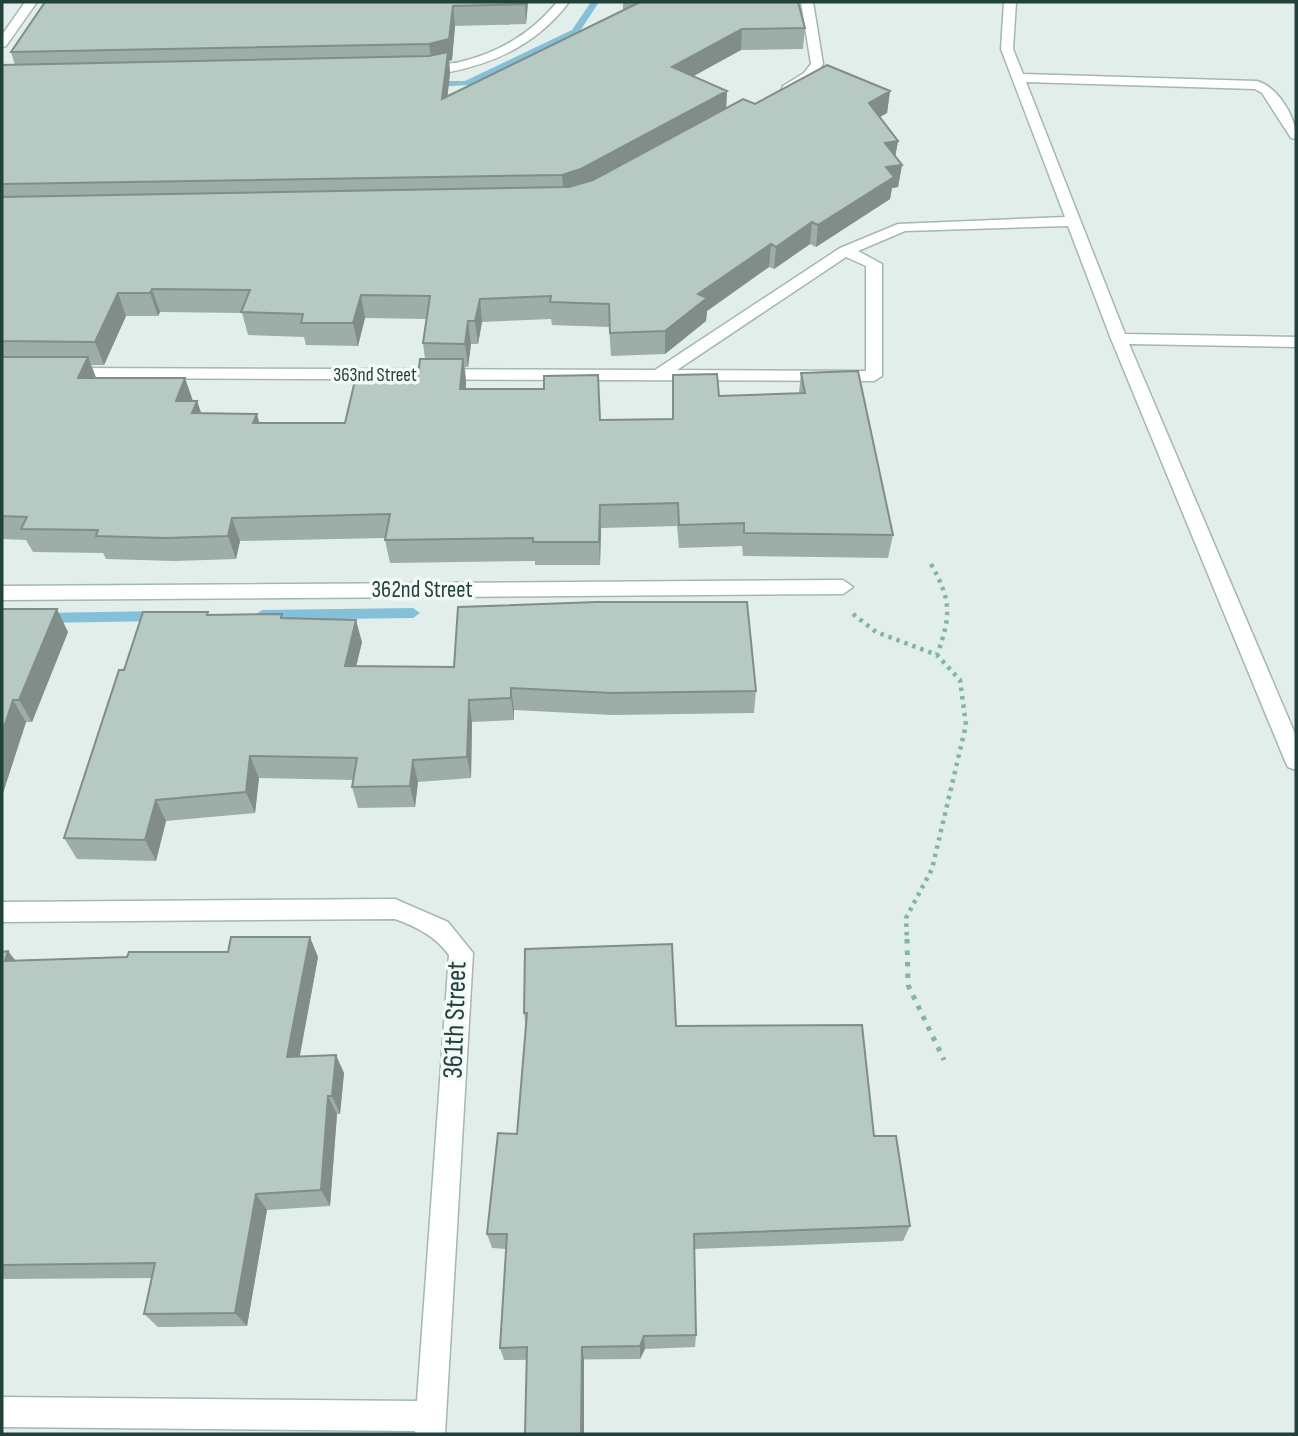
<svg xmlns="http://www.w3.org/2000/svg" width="1298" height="1436" viewBox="0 0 1298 1436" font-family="'Sofia Sans Condensed',sans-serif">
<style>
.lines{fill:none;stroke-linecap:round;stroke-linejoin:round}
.stream{fill:#84c1d9;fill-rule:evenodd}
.minor-casing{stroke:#a4b7b2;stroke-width:3}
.path-far1{stroke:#7fb5ab;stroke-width:4.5;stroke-dasharray:3.5 5;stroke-linecap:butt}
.path{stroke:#7fb5ab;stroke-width:5;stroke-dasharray:4.5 7;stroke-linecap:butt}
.minor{fill:#fff;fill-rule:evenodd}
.wall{fill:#9dada8;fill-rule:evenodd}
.shaded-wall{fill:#808d88}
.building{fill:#b7c9c3;stroke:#808d88;stroke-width:2}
.labels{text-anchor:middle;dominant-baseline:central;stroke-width:7;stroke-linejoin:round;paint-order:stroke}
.far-street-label{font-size:19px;fill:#20413c;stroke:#f3faf7}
.street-label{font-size:23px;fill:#20413c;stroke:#f3faf7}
.near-street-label{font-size:28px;fill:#20413c;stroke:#f3faf7}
</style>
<rect width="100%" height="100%" fill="#e2eeea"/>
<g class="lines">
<!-- stream -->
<path class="stream" d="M 591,2 L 599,2 L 578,34 L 469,85 L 432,87 L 428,84 L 432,81 L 465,81 L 572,30 Z
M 413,608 L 420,613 L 413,618 L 262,620 L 255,615 L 262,610 Z
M 161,611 L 168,616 L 161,621 L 42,623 L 35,618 L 42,613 Z"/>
<!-- minor casing -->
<g class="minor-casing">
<path id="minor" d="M 25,2 L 37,2 L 6,46 L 2,47 L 2,35 Z
M 557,2 L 569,2 C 539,42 497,63 449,72 C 439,74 425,77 418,71 C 427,63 447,65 460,62 C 499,53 533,32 557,2 Z
M 801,2 L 813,2 L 823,64 L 812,79 L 788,93 L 782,89 L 783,86 L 804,73 L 811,64 Z
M 1004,2 L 1016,2 L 1013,49 L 1023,74 L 1257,81 C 1278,87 1297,118 1296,139 L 1291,138 L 1262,93 L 1255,89 L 1026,82 L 1125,334 L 1296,337 L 1296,347 L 1129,344 L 1296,736 L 1296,770 L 1288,767 L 1285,761 L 1111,339 L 1068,226 L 905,231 L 858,251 L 882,264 L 882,376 L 874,381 L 67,378 L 59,373 L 67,368 L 655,370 L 840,248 L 898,224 L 1065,217 L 1001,49 ZM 846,257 L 866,266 L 866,371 L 677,370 Z
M 843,580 L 853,587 L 843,594 L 2,600 L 2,586 Z
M 395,899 L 448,922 L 473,953 L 445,1434 L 415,1434 L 415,1431 L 2,1427 L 2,1397 L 417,1401 L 449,955 C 435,936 417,927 395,919 L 2,922 L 2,902 Z"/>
</g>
<!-- path-far1 -->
<path class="path-far1" d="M 931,564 C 952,601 951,616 937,655
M 853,614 L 876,632 L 937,655 L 960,680 L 966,725 L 932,869 L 906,918 L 907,940"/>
<!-- path -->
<path class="path" d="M 907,939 L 908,985 L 944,1060"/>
<!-- minor -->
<use href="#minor" class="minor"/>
</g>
<!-- wall -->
<path class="wall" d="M 45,2 L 528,2 L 526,24 L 455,26 L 452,60 L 449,61 L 450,73 L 447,96 L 623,10 L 623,2 L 798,2 L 805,28 L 803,49 L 741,50 L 693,76 L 727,91 L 726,108 L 755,104 L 890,91 L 887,113 L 879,117 L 898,141 L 895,157 L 902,165 L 898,187 L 892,188 L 890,199 L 816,247 L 810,244 L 774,269 L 769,267 L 707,311 L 706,321 L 665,354 L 611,356 L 609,327 L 552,325 L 551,319 L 482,322 L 478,344 L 471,344 L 468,367 L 465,367 L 466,382 L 466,389 L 600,420 L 673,419 L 673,375 L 719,396 L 799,393 L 801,373 L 893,535 L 888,558 L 743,556 L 742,546 L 679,548 L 677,526 L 601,528 L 600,565 L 535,565 L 535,561 L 390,563 L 385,540 L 385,538 L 240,541 L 236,559 L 175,561 L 106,559 L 103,553 L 33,552 L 26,540 L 2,539 L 2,65 L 15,65 L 11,52 ZM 160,312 L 242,313 L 248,335 L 304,337 L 306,345 L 358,346 L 365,318 L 426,319 L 423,343 L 425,359 L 418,376 L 345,423 L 259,423 L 201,413 L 197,401 L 96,378 L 91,365 L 104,365 L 126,316 L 158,316 Z
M 2,609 L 68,632 L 32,722 L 26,722 L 2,796 Z
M 210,615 L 283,619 L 362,642 L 356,666 L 756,691 L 754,713 L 612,715 L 514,710 L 514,720 L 472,722 L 471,778 L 418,782 L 415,807 L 358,808 L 352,787 L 353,780 L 259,778 L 255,813 L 166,821 L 156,861 L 77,859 L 64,838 L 124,670 Z
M 8,951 L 15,960 L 318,957 L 300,1056 L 344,1073 L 340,1114 L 337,1114 L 330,1206 L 267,1210 L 247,1326 L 158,1327 L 144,1314 L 152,1278 L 2,1279 L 2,952 Z
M 524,1013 L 676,1026 L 874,1136 L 910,1226 L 903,1241 L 694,1249 L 696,1335 L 695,1347 L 645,1349 L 640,1359 L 504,1360 L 500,1348 L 506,1249 L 492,1248 L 487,1234 L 517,1134 L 526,1028 Z"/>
<!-- shaded-wall -->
<path class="shaded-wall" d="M 525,2 L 528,2 L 526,24 L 525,4 Z
M 453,6 L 455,26 L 452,60 L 449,61 L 450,73 L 445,120 L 432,64 L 429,44 Z
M 742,29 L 741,50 L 672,88 L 672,67 Z
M 727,91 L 726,113 L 564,197 L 562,175 Z
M 890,91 L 887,113 L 866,125 L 869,103 Z
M 898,141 L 894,163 L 885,143 Z
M 902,165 L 898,187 L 892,188 L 890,199 L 816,247 L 818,225 L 886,167 Z
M 812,222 L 810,244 L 774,269 L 776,247 Z
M 771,244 L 769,267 L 707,311 L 706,321 L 665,354 L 665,331 L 698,294 Z
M 152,289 L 160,312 L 158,316 L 150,293 Z
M 118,293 L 126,316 L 104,365 L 95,342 Z
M 361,295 L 365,318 L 358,346 L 353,323 Z
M 480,299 L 482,322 L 478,344 L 475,321 Z
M 468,321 L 471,344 L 468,367 L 465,344 Z
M 88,357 L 97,380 L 78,378 Z
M 463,359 L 466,382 L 463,412 L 460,389 Z
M 185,378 L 193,401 L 176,401 Z
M 197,401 L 205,424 L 192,413 Z
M 257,414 L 263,437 L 253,423 Z
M 600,505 L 601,528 L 600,565 L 599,542 Z
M 232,518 L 240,541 L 236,559 L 228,536 Z
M 57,609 L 68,632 L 32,722 L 19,700 Z
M 356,620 L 362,642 L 351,688 L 345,666 Z
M 511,688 L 514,710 L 514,720 L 511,698 Z
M 13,700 L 26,722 L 2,796 L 2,733 Z
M 469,700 L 472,722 L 471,778 L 467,757 Z
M 250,756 L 259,778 L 255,813 L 246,792 Z
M 413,760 L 418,782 L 415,807 L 410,786 Z
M 156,800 L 166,821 L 156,861 L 145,840 Z
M 310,937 L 318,957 L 296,1075 L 287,1057 Z
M 8,951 L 23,971 L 5,961 Z
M 336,1055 L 344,1073 L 340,1114 L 332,1096 Z
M 328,1096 L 337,1114 L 330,1206 L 321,1190 Z
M 256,1194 L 267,1210 L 247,1326 L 235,1313 Z
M 644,1336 L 645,1349 L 640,1359 L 640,1346 Z
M 582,1347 L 584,1359 L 584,1434 L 581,1434 Z"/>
<!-- building -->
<path class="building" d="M 45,2 L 525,2 L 525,4 L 453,6 L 449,39 L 429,44 L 11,52 Z
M 640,2 L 798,2 L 805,28 L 742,29 L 672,67 L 727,91 L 581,169 L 562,175 L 2,184 L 2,65 L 429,56 L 448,52 L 442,99 Z
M 827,65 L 890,91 L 869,103 L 898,141 L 885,143 L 902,165 L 886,167 L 894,177 L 818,225 L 812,222 L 776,247 L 771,244 L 698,294 L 707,298 L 665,331 L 610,333 L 609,304 L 550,302 L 551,296 L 480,299 L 475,321 L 468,321 L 465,344 L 423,343 L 430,296 L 361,295 L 353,323 L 301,323 L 303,314 L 241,312 L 250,290 L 152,289 L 150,293 L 118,293 L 95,342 L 2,341 L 2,197 L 569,187 L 593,180 L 743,99 L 755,104 Z
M 2,357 L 88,357 L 78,378 L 185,378 L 176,401 L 197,401 L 192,413 L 257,414 L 253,423 L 345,423 L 356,376 L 418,376 L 420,359 L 463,359 L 460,389 L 544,389 L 544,376 L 598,375 L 600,420 L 673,419 L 673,375 L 717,374 L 719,396 L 805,393 L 801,373 L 858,371 L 893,535 L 744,533 L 744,523 L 679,525 L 678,503 L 600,505 L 599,542 L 533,542 L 533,538 L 385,540 L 390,514 L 232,518 L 228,536 L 166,538 L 96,536 L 98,530 L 21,529 L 27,517 L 2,516 Z
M 597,602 L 747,602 L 756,691 L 612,693 L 511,688 L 511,698 L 469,700 L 467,757 L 413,760 L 410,786 L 352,787 L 357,758 L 250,756 L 246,792 L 156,800 L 145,840 L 64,838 L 119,670 L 124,670 L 143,612 L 208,612 L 207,615 L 282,614 L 281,618 L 356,620 L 345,666 L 454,667 L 458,607 Z
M 2,609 L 57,609 L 19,700 L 13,700 L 2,733 Z
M 231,937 L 310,937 L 287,1057 L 336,1055 L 332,1096 L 328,1096 L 321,1190 L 256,1194 L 235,1313 L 144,1314 L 155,1263 L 2,1265 L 2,952 L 8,951 L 5,961 L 127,957 L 129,952 L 228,952 Z
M 672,944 L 676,1026 L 862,1025 L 874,1136 L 896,1136 L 910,1226 L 694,1234 L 696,1335 L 644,1336 L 640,1346 L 582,1347 L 581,1434 L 525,1434 L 527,1347 L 500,1348 L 507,1234 L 487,1234 L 498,1133 L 517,1134 L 527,1013 L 524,1013 L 525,949 Z"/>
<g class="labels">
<!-- far-street labels -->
<g class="far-street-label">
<text x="375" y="375">363nd Street</text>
</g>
<!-- street labels -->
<g class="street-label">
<text x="422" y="590">362nd Street</text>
</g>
<!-- near-street labels -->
<g class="near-street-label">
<text transform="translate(455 1020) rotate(-88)">361th Street</text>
</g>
</g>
<!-- border -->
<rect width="1298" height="1436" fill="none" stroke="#20413c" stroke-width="7"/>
</svg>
